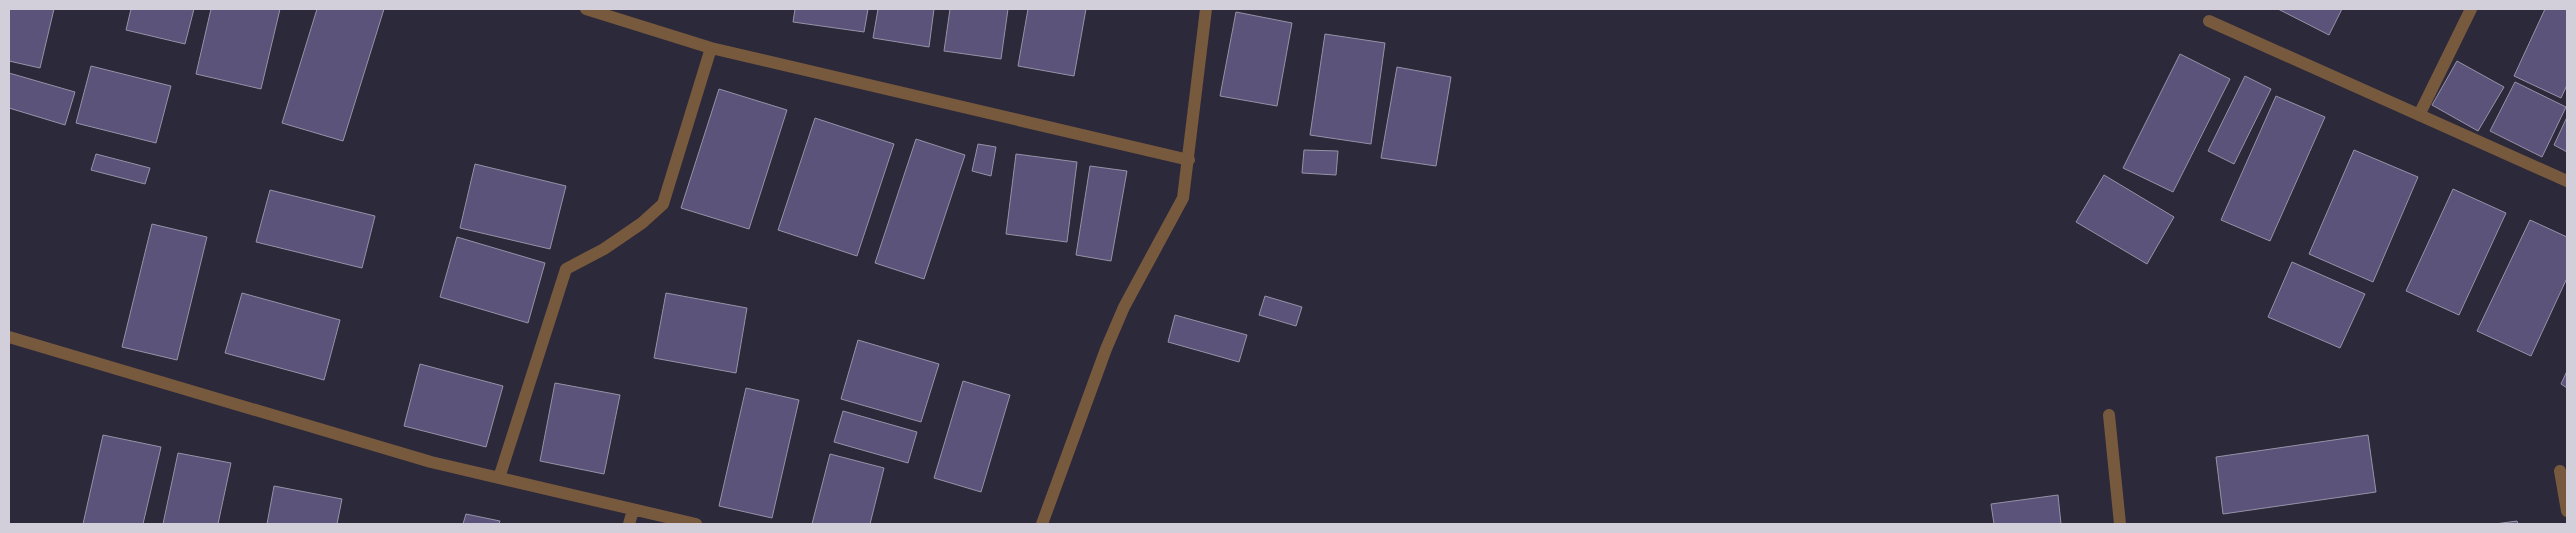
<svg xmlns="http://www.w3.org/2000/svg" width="2576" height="533" viewBox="0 0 2576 533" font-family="'Playfair Display',serif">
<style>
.building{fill:#5c537b;stroke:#9692a7}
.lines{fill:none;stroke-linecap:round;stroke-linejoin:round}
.street{stroke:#77593e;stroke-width:12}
</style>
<rect width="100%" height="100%" fill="#2c293a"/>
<!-- building -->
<path class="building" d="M 9,9 L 54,9 L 40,68 L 9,61 Z
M 131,9 L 194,9 L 185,44 L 126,30 Z
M 211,9 L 280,9 L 261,89 L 196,74 Z
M 317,9 L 384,9 L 343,141 L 282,123 Z
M 795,9 L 868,9 L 864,32 L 793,22 Z
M 878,9 L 934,9 L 929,47 L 873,38 Z
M 950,9 L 1008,9 L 1001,59 L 944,51 Z
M 1028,9 L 1086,9 L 1074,76 L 1018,66 Z
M 2278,9 L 2342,9 L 2329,35 Z
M 2545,9 L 2567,9 L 2567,85 L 2561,98 L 2514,76 Z
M 1236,12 L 1292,23 L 1277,106 L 1220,96 Z
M 1325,34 L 1385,43 L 1371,144 L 1310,135 Z
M 2180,54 L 2230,79 L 2173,192 L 2123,168 Z
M 2457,61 L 2504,87 L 2478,131 L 2432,105 Z
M 91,66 L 171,86 L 156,143 L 76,123 Z
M 1397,67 L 1451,77 L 1436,166 L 1381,158 Z
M 9,73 L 75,92 L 65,125 L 9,108 Z
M 2245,76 L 2271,89 L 2234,164 L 2208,151 Z
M 2515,82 L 2566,107 L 2542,157 L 2490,131 Z
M 719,89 L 787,110 L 749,229 L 681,208 Z
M 2276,96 L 2325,117 L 2270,241 L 2221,220 Z
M 2567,117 L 2567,152 L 2554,145 Z
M 815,118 L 894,144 L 857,256 L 778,230 Z
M 916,139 L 965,155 L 924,279 L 875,263 Z
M 978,144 L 996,147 L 991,176 L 972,171 Z
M 1304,150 L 1338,151 L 1336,175 L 1302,173 Z
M 2354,150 L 2418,177 L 2373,282 L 2309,254 Z
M 96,154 L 150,168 L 145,184 L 91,170 Z
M 1016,154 L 1077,162 L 1067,242 L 1006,234 Z
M 475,164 L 566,186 L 550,249 L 460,228 Z
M 1090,166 L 1127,171 L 1111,261 L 1076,255 Z
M 2104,175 L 2174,217 L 2147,264 L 2076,222 Z
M 2453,189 L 2506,213 L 2459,315 L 2406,291 Z
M 270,190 L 375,216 L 362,268 L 256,242 Z
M 2530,220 L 2567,237 L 2567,278 L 2531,356 L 2477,331 Z
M 152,224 L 207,237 L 177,360 L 122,347 Z
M 457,237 L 545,263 L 528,323 L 440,297 Z
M 2292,262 L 2365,294 L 2340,348 L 2268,317 Z
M 242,293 L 340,320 L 324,380 L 225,353 Z
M 666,293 L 747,308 L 736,373 L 654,358 Z
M 1265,296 L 1302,307 L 1296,326 L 1259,315 Z
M 1175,315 L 1247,335 L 1239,362 L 1168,342 Z
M 858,340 L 939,364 L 921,422 L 841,399 Z
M 420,364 L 503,386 L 486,447 L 404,426 Z
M 2567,371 L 2567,388 L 2561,384 Z
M 963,381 L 1010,395 L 981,492 L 934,478 Z
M 555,383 L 620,395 L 604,474 L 540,461 Z
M 746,388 L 799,400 L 772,518 L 719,506 Z
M 843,411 L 917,432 L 908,463 L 834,442 Z
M 103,435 L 161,447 L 143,524 L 83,524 Z
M 2368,435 L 2376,492 L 2223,514 L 2216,457 Z
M 178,453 L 231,463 L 218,524 L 163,524 Z
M 830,454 L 884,468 L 870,524 L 812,524 Z
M 274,486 L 342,499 L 337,524 L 267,524 Z
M 2058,495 L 2061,524 L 1994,524 L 1991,504 Z
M 466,514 L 500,521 L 499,524 L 463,524 Z
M 2517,521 L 2518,524 L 2495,524 Z"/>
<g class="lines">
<!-- street -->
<path class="street" d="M 586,9 L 711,48 L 1189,160
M 2209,21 L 2567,181
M 2419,115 L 2471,9
M 9,337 L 431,462 L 696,524
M 2109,415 L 2120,524
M 2560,471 L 2567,511
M 499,478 L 566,269 L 604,249 L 642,223 L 663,204 L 711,48
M 629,524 L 633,510
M 1042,524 L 1106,349 L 1124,307 L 1183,198 L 1206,9"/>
</g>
<!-- border -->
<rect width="2576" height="533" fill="none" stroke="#d2cfdb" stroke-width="20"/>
</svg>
